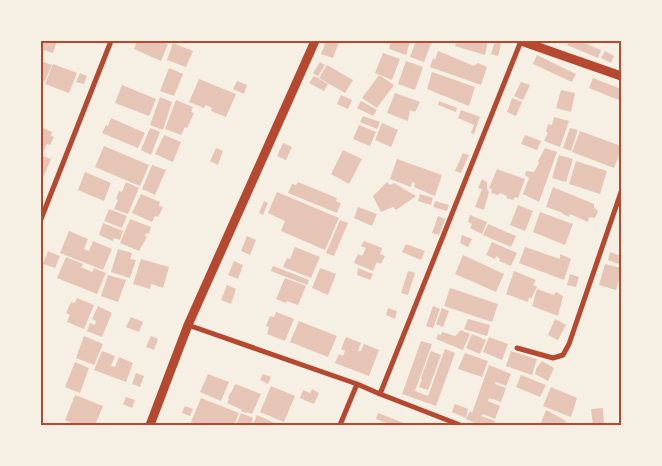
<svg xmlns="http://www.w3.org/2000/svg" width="662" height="466" viewBox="0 0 662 466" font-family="Overpass,sans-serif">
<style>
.building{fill:#e6c5b7}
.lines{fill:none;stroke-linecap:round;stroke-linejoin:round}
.minor{stroke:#b5482f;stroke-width:5}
.tertiary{stroke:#b5482f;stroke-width:9}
.neatline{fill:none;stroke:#b5482f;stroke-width:2}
</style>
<rect width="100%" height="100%" fill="#f6efe4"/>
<!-- building -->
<path class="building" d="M 41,41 L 57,41 L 53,53 L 41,49 Z
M 137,41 L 160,41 L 168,44 L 161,61 L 134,49 Z
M 326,41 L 339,42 L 333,58 L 321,54 Z
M 391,41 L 410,41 L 406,55 L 389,49 Z
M 416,41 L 432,41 L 424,62 L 410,57 Z
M 456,41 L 488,41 L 485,55 L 455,46 Z
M 569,41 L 580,41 L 601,50 L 598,58 L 567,45 Z
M 495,42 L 501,44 L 498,56 L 491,54 Z
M 173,43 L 193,51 L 186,67 L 167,60 Z
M 438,51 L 474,66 L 478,63 L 487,67 L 481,85 L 430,67 L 433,58 L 435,60 Z
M 605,51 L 614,56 L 611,63 L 601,58 Z
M 383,53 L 400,59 L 392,80 L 375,73 Z
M 537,55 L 576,74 L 572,82 L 533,64 Z
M 41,61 L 52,65 L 45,81 L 41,80 Z
M 406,61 L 423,67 L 415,90 L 398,84 Z
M 320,62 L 325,65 L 318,76 L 313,73 Z
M 53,64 L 77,73 L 69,93 L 45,84 Z
M 327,65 L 353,80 L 345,93 L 319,78 Z
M 169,68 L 183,74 L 174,96 L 160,91 Z
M 432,72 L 475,87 L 469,106 L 427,89 Z
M 80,73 L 87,76 L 84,84 L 76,82 Z
M 379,75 L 394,85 L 377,108 L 362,98 Z
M 314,76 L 328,84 L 324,91 L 309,83 Z
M 593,78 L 621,89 L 621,101 L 589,88 Z
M 199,79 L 236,94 L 226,117 L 211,111 L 212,108 L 206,105 L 204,108 L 189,102 Z
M 237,81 L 247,85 L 244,94 L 233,89 Z
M 521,82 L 530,85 L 523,100 L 514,96 Z
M 122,85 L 156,99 L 149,116 L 115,103 Z
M 561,90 L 575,93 L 571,112 L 556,108 Z
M 395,93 L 420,102 L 415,112 L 410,110 L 408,121 L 387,113 Z
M 341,95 L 352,100 L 348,109 L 337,104 Z
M 160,97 L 172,102 L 163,130 L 150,125 Z
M 512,98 L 522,102 L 516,116 L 507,112 Z
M 176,100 L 193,107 L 191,112 L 194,113 L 187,128 L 185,127 L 181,135 L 165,129 Z
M 361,101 L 377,110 L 373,116 L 357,108 Z
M 439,101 L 457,108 L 456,112 L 438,105 Z
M 461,110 L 480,117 L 474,134 L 471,133 L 474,125 L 458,118 Z
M 363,116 L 380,122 L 377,129 L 360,122 Z
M 554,117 L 569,121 L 560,147 L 544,141 L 548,132 L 546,132 L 548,124 L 552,125 Z
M 111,118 L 145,133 L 138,148 L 102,133 L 106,125 L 108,126 Z
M 382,123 L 398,130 L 391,147 L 375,140 Z
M 359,125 L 376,132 L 370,146 L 353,139 Z
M 41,127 L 52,132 L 51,136 L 54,137 L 50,145 L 47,144 L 44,150 L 41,149 Z
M 150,128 L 160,132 L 151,155 L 141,150 Z
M 570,128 L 578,130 L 571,151 L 563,148 Z
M 580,131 L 621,146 L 621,150 L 614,168 L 572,152 Z
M 164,135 L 181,142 L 173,162 L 155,154 Z
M 525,135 L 541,141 L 537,150 L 521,144 Z
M 283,143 L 292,147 L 286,160 L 277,156 Z
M 104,146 L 149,165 L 140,186 L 95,167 Z
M 216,148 L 223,151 L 218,165 L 210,161 Z
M 545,148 L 557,152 L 539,202 L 523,194 L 529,178 L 525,175 L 526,171 L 534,172 L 539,163 L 538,161 Z
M 343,150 L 362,159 L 349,184 L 331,174 Z
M 463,153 L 469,155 L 461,173 L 455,171 Z
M 41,155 L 51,159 L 41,182 Z
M 559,155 L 573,159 L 566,182 L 552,178 Z
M 397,159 L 442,175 L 435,196 L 414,187 L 415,183 L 412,182 L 411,187 L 390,179 Z
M 576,161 L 607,171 L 600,194 L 569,184 Z
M 152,165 L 166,170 L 155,195 L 142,189 Z
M 497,169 L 525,179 L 518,198 L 515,197 L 513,200 L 506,198 L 507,196 L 500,193 L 498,195 L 491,193 L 492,189 L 489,188 Z
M 85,172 L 111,183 L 104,201 L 78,190 Z
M 482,179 L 487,182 L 487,188 L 489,192 L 484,210 L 475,207 L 482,189 L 478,188 Z
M 126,182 L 139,188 L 128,214 L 114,209 L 118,200 L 116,199 L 119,191 L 122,192 Z
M 298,182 L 337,198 L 336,201 L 341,203 L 337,213 L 288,193 L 292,184 L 296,185 Z
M 387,182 L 390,185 L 394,183 L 416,196 L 396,210 L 393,207 L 381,212 L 373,196 Z
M 553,187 L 594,204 L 594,208 L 598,211 L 595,218 L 589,217 L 588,222 L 570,214 L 569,217 L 563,214 L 561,212 L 546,207 Z
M 277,192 L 339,218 L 325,250 L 281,231 L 285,221 L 268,213 Z
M 141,194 L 160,202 L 159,206 L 163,207 L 158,217 L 155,216 L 152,222 L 132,213 Z
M 420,194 L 433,198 L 431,205 L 418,201 Z
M 264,201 L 268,203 L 263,215 L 259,213 Z
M 435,201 L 449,205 L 447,211 L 433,207 Z
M 518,205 L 533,211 L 525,231 L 510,225 Z
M 358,207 L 377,214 L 372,226 L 354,218 Z
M 109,209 L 127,216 L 122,228 L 104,221 Z
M 540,212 L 573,224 L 565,245 L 533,232 Z
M 470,215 L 487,222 L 482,234 L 470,228 L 472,224 L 468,222 Z
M 438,216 L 445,219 L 439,235 L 432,233 Z
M 130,219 L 151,227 L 149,234 L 146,233 L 145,236 L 147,237 L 139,251 L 120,243 Z
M 340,220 L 348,223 L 334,256 L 326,253 Z
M 103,223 L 123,231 L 120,240 L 114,238 L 113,241 L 99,235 Z
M 488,224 L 516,236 L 511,247 L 483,235 Z
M 69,231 L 88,239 L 84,249 L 89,251 L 93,241 L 112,249 L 103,270 L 60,253 Z
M 462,235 L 472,239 L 468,247 L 460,243 Z
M 247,236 L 256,240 L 250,255 L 241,251 Z
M 364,241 L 382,248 L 380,254 L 385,256 L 381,264 L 377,262 L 373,271 L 354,263 L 358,254 L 362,256 L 366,248 L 361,246 Z
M 492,242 L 517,253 L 511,266 L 499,261 L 500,259 L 496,256 L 495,259 L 486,255 Z
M 406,244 L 425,251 L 421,260 L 402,252 Z
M 295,247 L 320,257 L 311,278 L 283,267 L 287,258 L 290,259 Z
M 525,247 L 560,259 L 560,254 L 571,259 L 564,280 L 519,263 Z
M 118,249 L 132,253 L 130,259 L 136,260 L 130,278 L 111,272 Z
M 48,251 L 60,256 L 55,268 L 43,264 Z
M 610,252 L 621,256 L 619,264 L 608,260 Z
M 463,255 L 504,274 L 496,292 L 455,274 Z
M 66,257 L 83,264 L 81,267 L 92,272 L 94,268 L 106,273 L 97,294 L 57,278 Z
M 141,259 L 169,267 L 163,288 L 151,284 L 150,289 L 133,284 Z
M 234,261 L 243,265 L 238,279 L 228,275 Z
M 605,264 L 621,268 L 621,273 L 616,290 L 599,285 Z
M 273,266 L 309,280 L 307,285 L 271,271 Z
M 320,268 L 336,274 L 328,295 L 312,288 Z
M 358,268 L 373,274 L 370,280 L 357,275 Z
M 408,271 L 415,273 L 408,295 L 401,293 Z
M 514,271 L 536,280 L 533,285 L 537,287 L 531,299 L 529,297 L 528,302 L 506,294 Z
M 570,274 L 579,277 L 576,287 L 567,285 Z
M 108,275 L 126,280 L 118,302 L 101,296 Z
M 285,278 L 306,286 L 298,305 L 287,301 L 286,303 L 276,299 Z
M 227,285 L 236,289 L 231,304 L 221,300 Z
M 450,288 L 498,304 L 492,322 L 444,306 Z
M 537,289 L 554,295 L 556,292 L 563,296 L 558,316 L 532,306 Z
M 77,298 L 94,305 L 84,329 L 67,322 L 70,315 L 66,313 L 71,302 L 75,303 Z
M 98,306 L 112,313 L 102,337 L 87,331 L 90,323 L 95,325 L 96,321 L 92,319 Z
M 433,306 L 440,309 L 433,328 L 426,326 Z
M 388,308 L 397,311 L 395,319 L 386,315 Z
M 442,308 L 449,311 L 443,327 L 436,324 Z
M 276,312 L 294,319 L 285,341 L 267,334 L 269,327 L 266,326 L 270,316 L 274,317 Z
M 131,317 L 143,322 L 139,332 L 126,327 Z
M 468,319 L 490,325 L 487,336 L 464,329 Z
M 555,319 L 566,325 L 558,340 L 548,335 Z
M 299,321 L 337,336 L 328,357 L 290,342 Z
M 461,330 L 470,334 L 463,350 L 436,339 L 438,334 L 441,335 L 442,332 L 455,336 Z
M 472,334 L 486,340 L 480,354 L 466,348 Z
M 84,336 L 103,344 L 94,365 L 76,358 Z
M 151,336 L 158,339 L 154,350 L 146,347 Z
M 346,337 L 361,343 L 358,351 L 361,351 L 364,344 L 379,350 L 369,376 L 335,363 L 339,354 L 343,356 L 345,351 L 341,349 Z
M 489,337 L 508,344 L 502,360 L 483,352 Z
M 421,341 L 432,344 L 415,391 L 428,396 L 445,349 L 455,353 L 436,406 L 402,394 Z
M 102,351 L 115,356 L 111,366 L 115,367 L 119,357 L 133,363 L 126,382 L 94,370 Z
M 431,351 L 441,355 L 428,390 L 419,387 L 422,380 L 421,378 Z
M 511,351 L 537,359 L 532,375 L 506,366 Z
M 465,353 L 488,361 L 482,377 L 458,369 Z
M 542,361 L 554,368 L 548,381 L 535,374 L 537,367 Z
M 75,362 L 89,368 L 80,393 L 65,387 Z
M 489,365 L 511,374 L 506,386 L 496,382 L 495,384 L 506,388 L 501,402 L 489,398 L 488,401 L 500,406 L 495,419 L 483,414 L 481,416 L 495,421 L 493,425 L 480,425 L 466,419 L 470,411 L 472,413 Z
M 136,373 L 144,376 L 140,387 L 132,384 Z
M 208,374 L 229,382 L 221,401 L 200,392 Z
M 263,374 L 271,377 L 268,384 L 260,380 Z
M 521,375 L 546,385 L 540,397 L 516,387 Z
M 235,384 L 261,394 L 252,414 L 247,412 L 246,413 L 241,411 L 242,410 L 227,403 L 229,399 L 228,398 L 230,393 L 231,393 Z
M 271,386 L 295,396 L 284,422 L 260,412 Z
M 551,387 L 577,398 L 571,417 L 543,406 Z
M 312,389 L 319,393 L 314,404 L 300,398 L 303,390 L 310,393 Z
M 75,395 L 103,406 L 95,425 L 76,425 L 65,420 Z
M 126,397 L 135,400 L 132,408 L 123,404 Z
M 201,398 L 239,413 L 234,425 L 196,425 L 191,422 Z
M 455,404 L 468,409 L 466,418 L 452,412 Z
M 185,406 L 193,409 L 190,416 L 182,413 Z
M 603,408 L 604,425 L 593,425 L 591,409 Z
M 546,410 L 566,421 L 565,425 L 540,425 Z
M 241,413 L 253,418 L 251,425 L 236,425 Z
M 378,413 L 409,425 L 391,425 L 376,419 Z
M 257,415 L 279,425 L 253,425 Z"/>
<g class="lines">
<!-- minor -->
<path class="minor" d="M 41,219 L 111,41
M 188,325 L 357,384 L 380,394 L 460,425
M 517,348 L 553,358 L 563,355 L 569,344 L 621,192
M 380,394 L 521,41
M 340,425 L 357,384"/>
<!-- tertiary -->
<path class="tertiary" d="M 521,41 L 621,76
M 150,425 L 188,325 L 315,41"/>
</g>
<!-- border -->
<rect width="662" height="466" fill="none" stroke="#f6efe4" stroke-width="85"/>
<rect x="42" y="42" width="578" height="382" class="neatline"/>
</svg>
